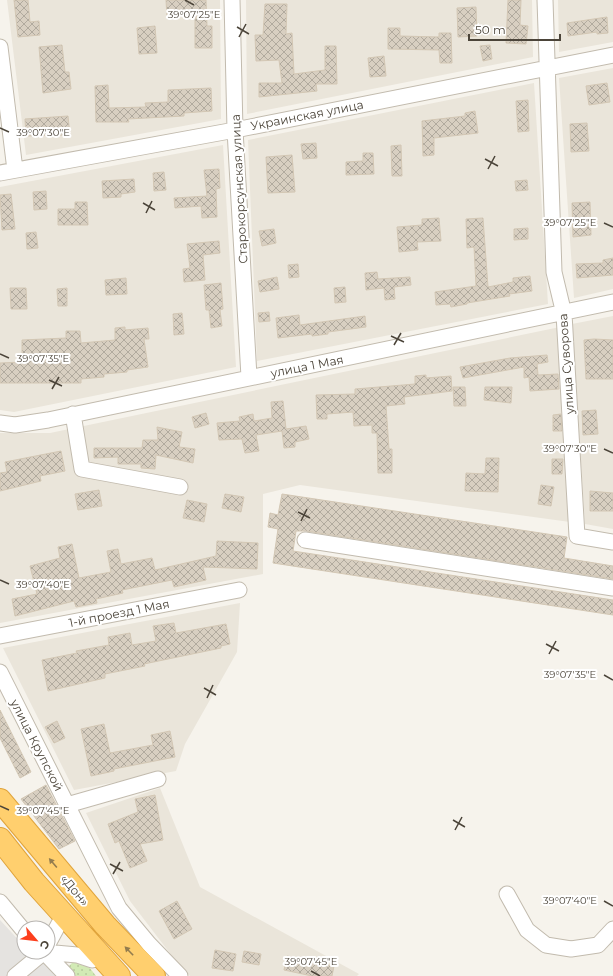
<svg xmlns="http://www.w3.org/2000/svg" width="613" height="976" viewBox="0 0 613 976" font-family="Montserrat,sans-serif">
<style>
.residential{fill:#eae5da}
.grass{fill:url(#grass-dots)}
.parking{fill:#e5e3e0}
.building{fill:url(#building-cross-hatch);stroke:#d3c7b4}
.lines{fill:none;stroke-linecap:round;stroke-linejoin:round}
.minor-casing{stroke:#c2bbae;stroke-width:17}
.highway-casing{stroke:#e0a43c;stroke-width:24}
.minor{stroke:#fff;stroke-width:15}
.highway{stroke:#ffcf6e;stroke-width:22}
.oneway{fill:#937c4e}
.ticks{fill:none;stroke:#4b4439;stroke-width:1.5}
.labels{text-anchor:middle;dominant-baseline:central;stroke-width:4;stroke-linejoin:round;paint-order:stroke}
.street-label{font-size:12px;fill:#4b4439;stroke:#fff}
.ticks-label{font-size:10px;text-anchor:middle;fill:#4b4439;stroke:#fff;stroke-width:4;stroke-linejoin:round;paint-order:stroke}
</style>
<defs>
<pattern id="grass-dots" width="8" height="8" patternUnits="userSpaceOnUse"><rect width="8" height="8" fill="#d2eab5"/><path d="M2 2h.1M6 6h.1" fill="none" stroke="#b6ca9c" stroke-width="1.8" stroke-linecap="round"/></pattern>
<pattern id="building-cross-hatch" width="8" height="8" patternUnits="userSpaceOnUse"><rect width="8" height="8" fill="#d8cfc1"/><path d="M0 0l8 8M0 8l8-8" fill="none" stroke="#b1aa9e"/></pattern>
</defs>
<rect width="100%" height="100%" fill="#f6f3ec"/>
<!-- residential -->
<path class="residential" d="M 7,0 L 220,0 L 221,119 L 26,155 Z
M 246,0 L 532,0 L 533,57 L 247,114 Z
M 558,0 L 613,0 L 613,42 L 559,52 Z
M 613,68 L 613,289 L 574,298 L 559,78 Z
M 534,83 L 548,304 L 257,361 L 248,140 Z
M 223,145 L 236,367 L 14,412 L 0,410 L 0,187 Z
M 613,316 L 613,529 L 585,524 L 572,324 Z
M 560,327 L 570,522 L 300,485 L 263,494 L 263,574 L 0,623 L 0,433 L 50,433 Z
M 240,603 L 237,652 L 185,744 L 176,771 L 74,790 L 3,648 Z
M 160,788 L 200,887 L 359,974 L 357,976 L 190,976 L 182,969 L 130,901 L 86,813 Z"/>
<!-- grass -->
<path class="grass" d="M 73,962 L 90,968 L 96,976 L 75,976 L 68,967 Z"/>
<!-- parking -->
<path class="parking" d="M 0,920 L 24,946 L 24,952 L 32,952 L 48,965 L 57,976 L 0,976 Z"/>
<!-- building -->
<path class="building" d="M 14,0 L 28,0 L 30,22 L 39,21 L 40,35 L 18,37 Z
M 166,0 L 206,0 L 207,26 L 212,26 L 212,48 L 195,48 L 195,14 L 167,17 Z
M 508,0 L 521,0 L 520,25 L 528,26 L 526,44 L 506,43 Z
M 265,4 L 287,4 L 286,34 L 292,33 L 294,74 L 325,70 L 325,46 L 336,46 L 337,84 L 316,84 L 317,91 L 259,97 L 259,83 L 282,83 L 279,60 L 256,61 L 255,35 L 263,35 Z
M 476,7 L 477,36 L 458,37 L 457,8 Z
M 607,17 L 608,33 L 597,34 L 597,32 L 568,36 L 567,23 Z
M 155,26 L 157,53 L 139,54 L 137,28 Z
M 388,28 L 400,28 L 400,36 L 439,37 L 439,33 L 451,33 L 452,63 L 440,63 L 439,50 L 388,49 Z
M 62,45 L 65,72 L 69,72 L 71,89 L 43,93 L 39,47 Z
M 490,45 L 492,59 L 483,61 L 480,46 Z
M 384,56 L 386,76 L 370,77 L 368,58 Z
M 607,83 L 610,102 L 589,105 L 586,86 Z
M 108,85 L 109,108 L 146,107 L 145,103 L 168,102 L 168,90 L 211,88 L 212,111 L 184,113 L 184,116 L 128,119 L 129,122 L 96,122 L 95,86 Z
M 528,100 L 529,131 L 518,132 L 516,101 Z
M 475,111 L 478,133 L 434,138 L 434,155 L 423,156 L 422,121 L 465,116 L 465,113 Z
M 68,116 L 70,135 L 26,136 L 25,119 Z
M 587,123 L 589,151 L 571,152 L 570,124 Z
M 316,143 L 317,158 L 303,159 L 301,144 Z
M 401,145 L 402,176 L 392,176 L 391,146 Z
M 363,153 L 373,153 L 374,174 L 346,175 L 346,162 L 363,161 Z
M 292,155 L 295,192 L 268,193 L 266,157 Z
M 219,169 L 220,188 L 216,189 L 217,217 L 202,218 L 201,206 L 175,208 L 174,198 L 207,196 L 204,170 Z
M 164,172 L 166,190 L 154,191 L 153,173 Z
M 134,179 L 135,192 L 121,194 L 121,197 L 103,198 L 102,181 Z
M 527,180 L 528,190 L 516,191 L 515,181 Z
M 46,191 L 47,209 L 34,210 L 33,192 Z
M 11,194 L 15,229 L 2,230 L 0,195 Z
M 75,202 L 87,202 L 88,225 L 58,225 L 58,209 L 75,209 Z
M 590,202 L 591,235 L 573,237 L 572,203 Z
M 439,218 L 441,241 L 417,242 L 418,250 L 399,252 L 397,227 L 422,225 L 422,219 Z
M 483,218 L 488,287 L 513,282 L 513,278 L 530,276 L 532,291 L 509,294 L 510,296 L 467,303 L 467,304 L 451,307 L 450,304 L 436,305 L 435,292 L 476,286 L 474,247 L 467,248 L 466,219 Z
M 528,228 L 528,239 L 514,240 L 514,229 Z
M 274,229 L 276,243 L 262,246 L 259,231 Z
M 36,232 L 38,248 L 27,249 L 26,233 Z
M 219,241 L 220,253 L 203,255 L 205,280 L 184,282 L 183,269 L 190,268 L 187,244 Z
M 613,258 L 613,275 L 577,278 L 576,264 L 603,263 L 603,260 Z
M 298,264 L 299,277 L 289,278 L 288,265 Z
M 377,272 L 378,279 L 410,277 L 411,285 L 394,287 L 395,299 L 385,300 L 384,288 L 366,290 L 365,273 Z
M 277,277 L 279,289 L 260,292 L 258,281 Z
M 126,278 L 127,294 L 106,295 L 105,280 Z
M 221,283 L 223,309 L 220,310 L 222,326 L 211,328 L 209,310 L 206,310 L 204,285 Z
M 345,287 L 346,302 L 335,303 L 334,288 Z
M 10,288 L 26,288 L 27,309 L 11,309 Z
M 67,288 L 67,306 L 58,306 L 57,289 Z
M 269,312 L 270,321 L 259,322 L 258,313 Z
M 182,313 L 184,334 L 174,335 L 173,314 Z
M 299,315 L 300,325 L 365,316 L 366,327 L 328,332 L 328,334 L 312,336 L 312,334 L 278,338 L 276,318 Z
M 125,327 L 125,330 L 148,328 L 149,339 L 144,339 L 148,367 L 127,370 L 127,372 L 104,374 L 104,377 L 81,379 L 81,383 L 0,383 L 0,363 L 22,362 L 22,340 L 66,338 L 66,331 L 80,331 L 81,343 L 115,340 L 115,328 Z
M 594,339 L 613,340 L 613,379 L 586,379 L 584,340 Z
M 547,355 L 548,362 L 537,364 L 538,375 L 558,374 L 559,389 L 530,391 L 529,377 L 524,378 L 524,367 L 463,378 L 460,367 L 510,358 Z
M 426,375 L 426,378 L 451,376 L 452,391 L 404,397 L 405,404 L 386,406 L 389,449 L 392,449 L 392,473 L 378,473 L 377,433 L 372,433 L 372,425 L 354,426 L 353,412 L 327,414 L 327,419 L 317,419 L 316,395 L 355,394 L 355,389 L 415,384 L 415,376 Z
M 453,387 L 465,387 L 466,406 L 454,406 Z
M 485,387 L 512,387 L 511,403 L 484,400 Z
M 283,401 L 286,429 L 306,426 L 309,439 L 295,442 L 295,447 L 284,448 L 282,431 L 256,435 L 259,451 L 245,453 L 242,439 L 219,440 L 217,423 L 240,421 L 239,417 L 253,414 L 254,421 L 272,418 L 271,402 Z
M 596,410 L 598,434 L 583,435 L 582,411 Z
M 206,413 L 209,424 L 195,428 L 192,417 Z
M 561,414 L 562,431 L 553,431 L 553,415 Z
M 157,427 L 182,432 L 179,447 L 195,449 L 193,463 L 156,455 L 155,469 L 141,468 L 141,464 L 118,464 L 118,457 L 94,458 L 94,448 L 142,448 L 143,440 L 158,440 Z
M 61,451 L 65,471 L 40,476 L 41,481 L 0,491 L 0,473 L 7,472 L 5,462 Z
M 486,458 L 499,458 L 498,492 L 465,491 L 466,473 L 485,474 Z
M 552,459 L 563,459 L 562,474 L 552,474 Z
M 541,485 L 554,487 L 551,506 L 538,504 Z
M 99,490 L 102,506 L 78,510 L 75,494 Z
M 590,491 L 613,493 L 613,511 L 590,511 Z
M 225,494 L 244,497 L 241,512 L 222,508 Z
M 282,494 L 567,537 L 564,558 L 613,566 L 613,579 L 306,531 L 296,531 L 293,551 L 613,600 L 613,615 L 273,563 L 278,529 L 268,527 L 270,513 L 278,515 Z
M 187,500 L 207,504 L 204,522 L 183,518 Z
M 217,541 L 258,543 L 257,569 L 203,567 L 206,580 L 174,587 L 172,580 L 122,590 L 123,593 L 96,599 L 97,603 L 76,607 L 74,601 L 15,616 L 12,599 L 37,594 L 30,566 L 60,558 L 58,547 L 72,544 L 79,578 L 111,572 L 107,551 L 118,549 L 121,564 L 152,558 L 155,570 L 216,556 Z
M 174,623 L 176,633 L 226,624 L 230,644 L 221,646 L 221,648 L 144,664 L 145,666 L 105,674 L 105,678 L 48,691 L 42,660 L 77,653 L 76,651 L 109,645 L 108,637 L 130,633 L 132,645 L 156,641 L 153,626 Z
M 0,710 L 31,772 L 20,778 L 0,738 Z
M 57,721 L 65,738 L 54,743 L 45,727 Z
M 104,724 L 110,753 L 153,745 L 151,735 L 170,731 L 175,757 L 114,769 L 114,771 L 91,776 L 81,729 Z
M 46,785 L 75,841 L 59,849 L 21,799 Z
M 155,795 L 163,840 L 140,844 L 147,861 L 130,868 L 119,841 L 115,843 L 108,824 L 138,812 L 135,799 Z
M 177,901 L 192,929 L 174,939 L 159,911 Z
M 215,950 L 236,954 L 233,971 L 212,968 Z
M 244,951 L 261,954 L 259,965 L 242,962 Z
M 287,956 L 334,966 L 332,976 L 312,976 L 284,970 Z"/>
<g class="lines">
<!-- minor casing -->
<g class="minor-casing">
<path id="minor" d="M 232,0 L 235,130 L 249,377
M 545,0 L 554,272 L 564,314 L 577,536 L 613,542
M 0,47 L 15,170
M 0,173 L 235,130 L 613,55
M 73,414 L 82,469 L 180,487
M 0,423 L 15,425 L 48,420 L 613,302
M 305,540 L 613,588
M 0,636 L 239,590
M 0,672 L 119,908 L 149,944 L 180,976
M 67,805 L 158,779
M 507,894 L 527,930 L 546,945 L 571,949 L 598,945 L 613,929
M 0,902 L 24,931
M 48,944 L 62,918
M 44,952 L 77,955 L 92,960
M 15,976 L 44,952 L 67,976"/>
</g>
<!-- highway casing -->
<g class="highway-casing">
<path id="highway" d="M 0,800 L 105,925 L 154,976
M 0,839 L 34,882 L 119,976"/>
</g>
<!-- minor -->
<use href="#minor" class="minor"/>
<!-- highway -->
<use href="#highway" class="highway"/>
</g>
<!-- one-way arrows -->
<defs><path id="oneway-solid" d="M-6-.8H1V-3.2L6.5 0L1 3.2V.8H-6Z"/></defs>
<g class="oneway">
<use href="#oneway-solid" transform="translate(53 863) rotate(-130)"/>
<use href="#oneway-solid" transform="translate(129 951) rotate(-134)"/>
</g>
<!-- ticks -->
<path class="ticks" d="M 185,0 L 194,5M 237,27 L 249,34M 239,37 L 246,24M 0,128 L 9,132M 485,159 L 498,166M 488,169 L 495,156M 143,203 L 155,210M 146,213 L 152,201M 604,223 L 613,227M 391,336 L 404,342M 394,345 L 401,333M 0,354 L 9,358M 49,380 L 62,386M 52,389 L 59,377M 604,449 L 613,453M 298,512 L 310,518M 301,521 L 307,509M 0,580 L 9,584M 546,644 L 559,651M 549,654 L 556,641M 604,675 L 613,680M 204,688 L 216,695M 207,698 L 213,685M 0,806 L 9,810M 453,820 L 465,827M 455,830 L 462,817M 110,864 L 123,871M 113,874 L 120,862M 604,901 L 613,906M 311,971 L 320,976"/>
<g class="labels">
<!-- street labels -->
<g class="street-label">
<text transform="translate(307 115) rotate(-11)">Украинская улица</text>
<text transform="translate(239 189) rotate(-93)">Старокорсунская улица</text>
<text transform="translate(566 364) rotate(-94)">улица Суворова</text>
<text transform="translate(307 366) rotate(-11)">улица 1 Мая</text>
<text transform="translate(119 613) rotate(-11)">1-й проезд 1 Мая</text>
<text transform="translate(37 745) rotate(63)">улица Крупской</text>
<text transform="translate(75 890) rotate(50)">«Дон»</text>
</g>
</g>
<g class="ticks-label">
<text x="194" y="18">39°07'25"E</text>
<text x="43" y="136">39°07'30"E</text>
<text x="570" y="226">39°07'25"E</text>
<text x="43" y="362">39°07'35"E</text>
<text x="570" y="452">39°07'30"E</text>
<text x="43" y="588">39°07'40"E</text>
<text x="570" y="678">39°07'35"E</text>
<text x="43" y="814">39°07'45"E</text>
<text x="570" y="904">39°07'40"E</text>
<text x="311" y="965">39°07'45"E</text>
</g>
<!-- north arrow -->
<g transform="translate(36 940) rotate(118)"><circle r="19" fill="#ffffff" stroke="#b7b4b0"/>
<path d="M0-3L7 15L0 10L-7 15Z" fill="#fc3f1d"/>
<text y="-6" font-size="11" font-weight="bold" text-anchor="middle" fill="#4b4439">С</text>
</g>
<!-- scale -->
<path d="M469 34v6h91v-6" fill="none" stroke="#4b4439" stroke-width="2"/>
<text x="475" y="34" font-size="12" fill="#4b4439" stroke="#ffffff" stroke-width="3" paint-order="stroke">50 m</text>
</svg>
